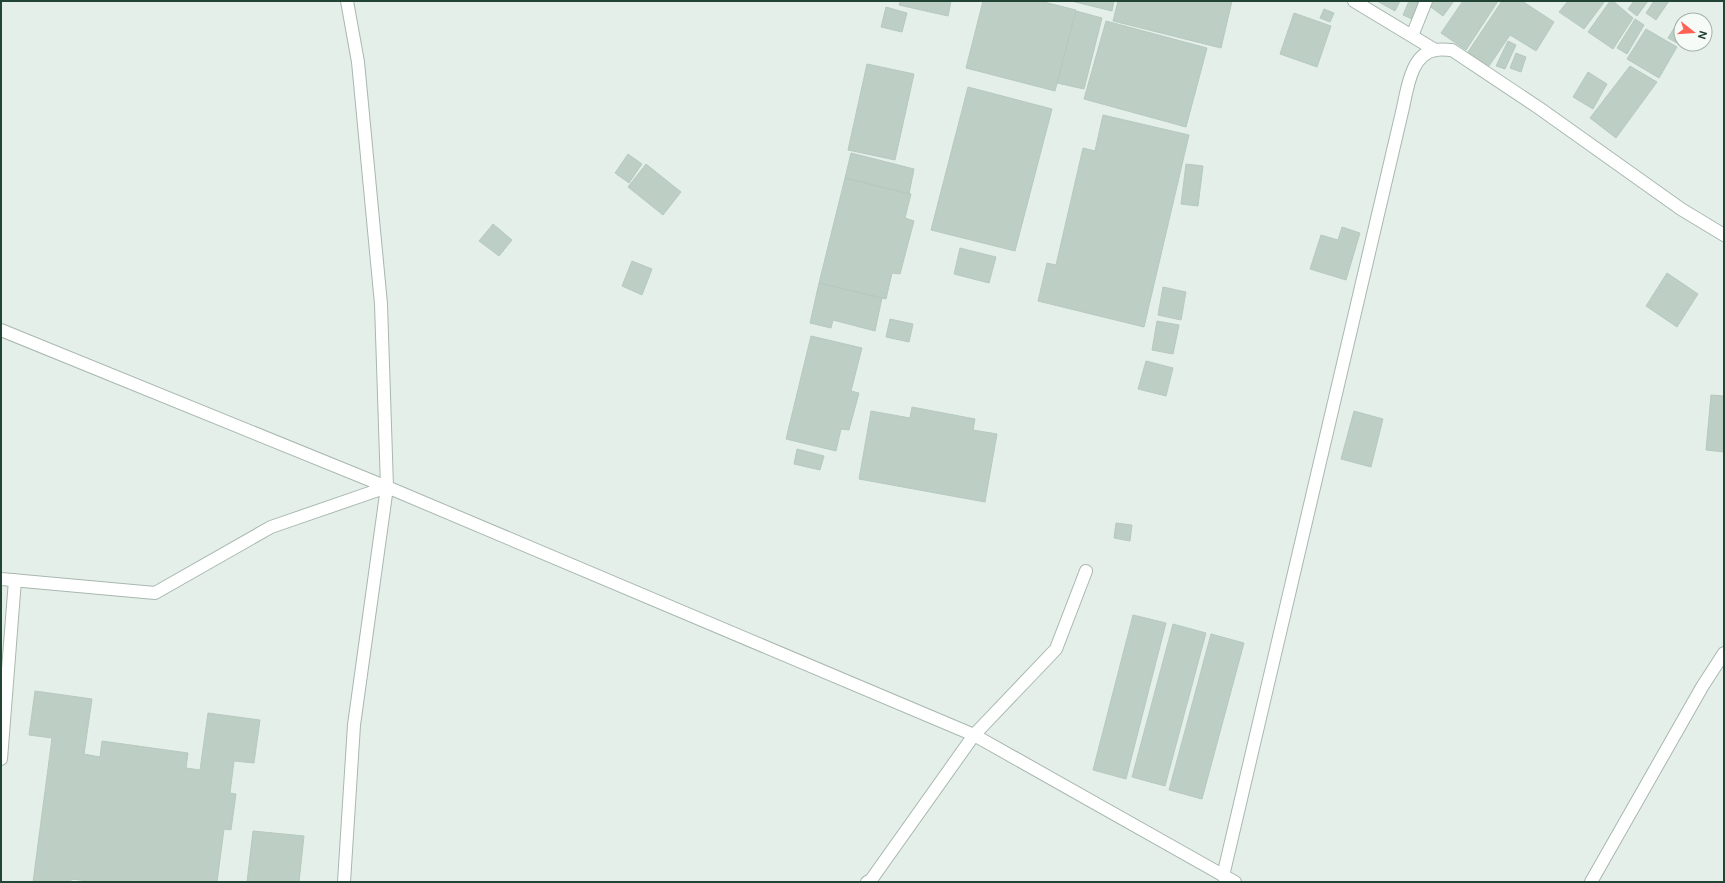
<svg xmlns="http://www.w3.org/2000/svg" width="1725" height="883" viewBox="0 0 1725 883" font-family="'DM Sans',sans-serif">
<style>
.building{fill:#bdcec4;stroke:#b6cabf}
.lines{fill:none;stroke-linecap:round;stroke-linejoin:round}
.minor-casing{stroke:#a7b8af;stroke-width:14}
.minor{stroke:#fff;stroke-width:12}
</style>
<rect width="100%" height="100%" fill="#e5efe9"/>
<!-- building -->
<path class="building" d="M 900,1 L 951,1 L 948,16 L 899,5 Z
M 983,1 L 1040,1 L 1076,10 L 1055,91 L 966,68 Z
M 1071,1 L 1114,1 L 1112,11 Z
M 1118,1 L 1232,1 L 1221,48 L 1113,21 Z
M 1377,1 L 1400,1 L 1395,11 Z
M 1409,1 L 1420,3 L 1412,19 L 1403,15 Z
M 1431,1 L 1454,1 L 1443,16 L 1428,5 Z
M 1463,1 L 1498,1 L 1466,50 L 1441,33 Z
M 1502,1 L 1522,1 L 1554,22 L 1536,51 L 1510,35 L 1489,66 L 1468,52 Z
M 1568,1 L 1605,1 L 1584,29 L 1559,12 Z
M 1610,1 L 1613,1 L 1633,18 L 1613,49 L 1588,32 Z
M 1634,1 L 1648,1 L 1637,16 L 1628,9 Z
M 1654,1 L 1669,1 L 1656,20 L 1646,13 Z
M 886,7 L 907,13 L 902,32 L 881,27 Z
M 1324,9 L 1334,13 L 1330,22 L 1320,18 Z
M 1076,11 L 1102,18 L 1084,89 L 1057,83 Z
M 1294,13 L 1331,26 L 1317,67 L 1280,54 Z
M 1635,19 L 1644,25 L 1627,54 L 1617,48 Z
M 1679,20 L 1681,21 L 1681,44 L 1685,44 L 1684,47 L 1668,38 Z
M 1106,21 L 1207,48 L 1186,127 L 1084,99 Z
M 1646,29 L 1677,47 L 1659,78 L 1627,59 Z
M 1508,41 L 1516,45 L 1505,69 L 1496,66 Z
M 1516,53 L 1526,57 L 1521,72 L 1510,68 Z
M 867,64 L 914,74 L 895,160 L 848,150 Z
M 1630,66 L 1657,82 L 1616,138 L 1590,118 Z
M 1588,72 L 1607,84 L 1593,109 L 1573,97 Z
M 968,87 L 1052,109 L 1015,251 L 931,230 Z
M 1103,115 L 1189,135 L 1144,327 L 1038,301 L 1047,263 L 1056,265 L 1083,148 L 1095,151 Z
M 851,153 L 914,169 L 909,194 L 845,178 Z
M 628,154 L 642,164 L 629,183 L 615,173 Z
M 646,164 L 681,192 L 663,215 L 628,187 Z
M 1186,164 L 1203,166 L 1198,206 L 1181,204 Z
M 845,178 L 911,194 L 905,218 L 914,221 L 900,274 L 892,273 L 886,299 L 819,283 Z
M 493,224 L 512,240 L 499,256 L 479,241 Z
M 1342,227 L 1360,233 L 1346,280 L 1310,269 L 1321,235 L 1338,240 Z
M 960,248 L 996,257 L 989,283 L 954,274 Z
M 632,261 L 652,269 L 642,295 L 622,286 Z
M 1667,273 L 1698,294 L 1677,327 L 1646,306 Z
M 819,283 L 882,298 L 875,331 L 833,320 L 831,328 L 810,323 Z
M 1163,287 L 1186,292 L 1181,320 L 1158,315 Z
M 890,319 L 913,324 L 909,342 L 886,337 Z
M 1157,321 L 1179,325 L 1173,354 L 1152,350 Z
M 811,336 L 862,348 L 851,391 L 859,393 L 849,430 L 841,429 L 836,451 L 786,439 Z
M 1146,361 L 1173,368 L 1166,396 L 1138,389 Z
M 1711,395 L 1724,396 L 1724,452 L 1706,450 Z
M 912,407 L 975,419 L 973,430 L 997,434 L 985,502 L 859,479 L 871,411 L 910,418 Z
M 1354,411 L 1383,419 L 1371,467 L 1341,459 Z
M 797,449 L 824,456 L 820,470 L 794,464 Z
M 1116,523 L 1132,525 L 1130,541 L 1114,538 Z
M 1133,615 L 1166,623 L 1126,779 L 1093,770 Z
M 1173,624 L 1206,633 L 1165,786 L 1132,777 Z
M 1211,634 L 1244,643 L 1202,799 L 1169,790 Z
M 35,691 L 92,699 L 84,754 L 100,757 L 102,741 L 188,753 L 186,768 L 200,770 L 208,713 L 260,720 L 254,763 L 234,761 L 230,793 L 236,794 L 231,830 L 224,829 L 217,882 L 96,882 L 71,879 L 71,882 L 33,882 L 52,738 L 29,735 Z
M 253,831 L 304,836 L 299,882 L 247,882 Z"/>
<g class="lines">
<!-- minor casing -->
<g class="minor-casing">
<path id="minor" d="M 1354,1 L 1435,50
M 1412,36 L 1426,1
M 1,330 L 387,487 L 974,735 L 1235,882
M 1,579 L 155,593 L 271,527 L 387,487 L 381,304 L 358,62 L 347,1
M 1,759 L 15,580
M 1223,876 L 1402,112 C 1407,92 1410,53 1436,50 C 1441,49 1447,50 1452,50 L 1539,108 L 1681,209 L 1724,235
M 344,882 L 354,725 L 387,487
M 867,882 L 871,880 L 974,735 L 1056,649 L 1086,571
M 1591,882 L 1702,687 L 1724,653"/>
</g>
<!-- minor -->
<use href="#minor" class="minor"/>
</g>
<!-- border -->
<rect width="1725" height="883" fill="none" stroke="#224435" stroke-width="4"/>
<!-- north arrow -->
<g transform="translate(1693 32) rotate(107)"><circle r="19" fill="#f6fbf8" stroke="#a1b2aa"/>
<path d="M0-3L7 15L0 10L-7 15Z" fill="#ff6153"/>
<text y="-6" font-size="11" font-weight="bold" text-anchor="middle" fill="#224435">N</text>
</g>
</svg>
